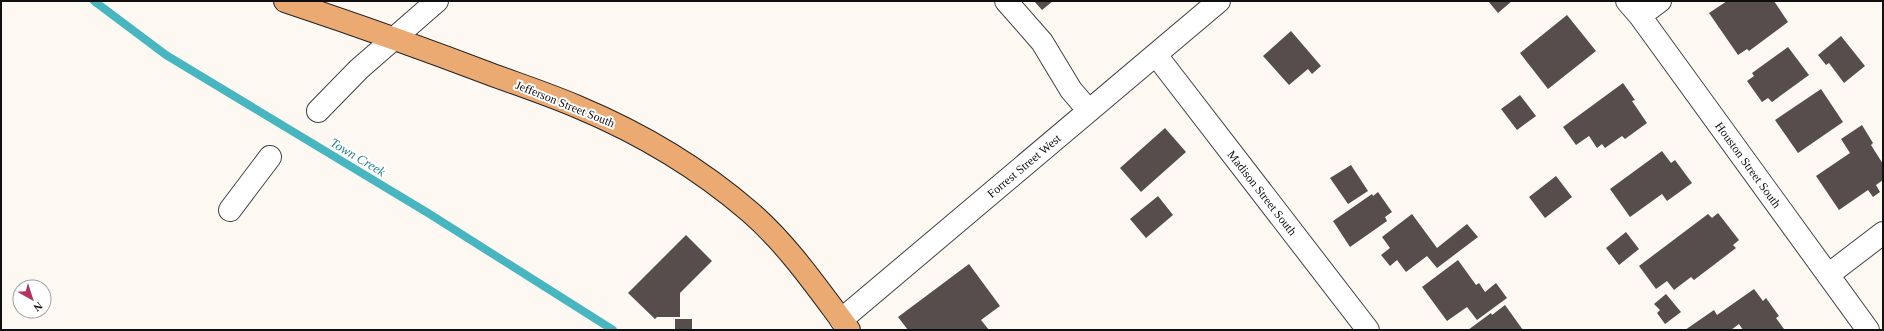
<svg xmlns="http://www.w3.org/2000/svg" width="1884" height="331" viewBox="0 0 1884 331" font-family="Georgia,serif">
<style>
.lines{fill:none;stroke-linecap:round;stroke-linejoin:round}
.stream{stroke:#48b6c1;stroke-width:8}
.building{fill:#564d4c}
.minor-casing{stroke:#424242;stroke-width:24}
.major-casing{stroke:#202020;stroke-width:24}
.minor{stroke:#fff;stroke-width:22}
.major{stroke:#ecaa73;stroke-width:22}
.labels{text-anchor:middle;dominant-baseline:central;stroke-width:4;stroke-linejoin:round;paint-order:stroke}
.street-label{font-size:12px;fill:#0f0f0f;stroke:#fff}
.water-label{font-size:13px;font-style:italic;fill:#21818f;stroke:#fff}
</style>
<rect width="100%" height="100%" fill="#fef8f2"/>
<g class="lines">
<!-- stream -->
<path class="stream" d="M 94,1 L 166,55 L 428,213 L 613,330"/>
</g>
<!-- building -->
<path class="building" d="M 1034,1 L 1053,1 L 1042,10 Z
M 1488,1 L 1512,1 L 1498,13 Z
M 1727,1 L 1774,1 L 1788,22 L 1749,51 L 1747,49 L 1738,55 L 1709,13 Z
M 1567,15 L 1596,51 L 1548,89 L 1520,53 Z
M 1291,31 L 1321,66 L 1312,74 L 1308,69 L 1289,85 L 1263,56 Z
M 1841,36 L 1865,66 L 1844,83 L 1829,63 L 1826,65 L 1818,55 Z
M 1788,47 L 1809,75 L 1772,102 L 1768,98 L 1762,102 L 1747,81 L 1754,76 L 1752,73 Z
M 1623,83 L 1635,100 L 1632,101 L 1647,123 L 1625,139 L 1622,136 L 1605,148 L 1602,144 L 1597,148 L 1589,136 L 1576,145 L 1563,127 Z
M 1821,89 L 1843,122 L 1798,153 L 1775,120 Z
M 1520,95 L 1536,116 L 1517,130 L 1501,109 Z
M 1862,125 L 1873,143 L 1871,145 L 1883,164 L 1883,180 L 1876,185 L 1880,192 L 1873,197 L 1868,190 L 1839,210 L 1816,176 L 1850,153 L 1841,139 Z
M 1165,128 L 1186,152 L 1141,192 L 1120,168 Z
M 1662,151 L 1671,163 L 1675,160 L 1692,183 L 1667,201 L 1662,194 L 1630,217 L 1610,189 Z
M 1351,165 L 1368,191 L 1348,204 L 1330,178 Z
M 1556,176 L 1572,197 L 1545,218 L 1529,197 Z
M 1378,192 L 1392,212 L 1385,217 L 1387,221 L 1350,247 L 1333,221 L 1372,194 L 1373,196 Z
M 1158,196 L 1173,215 L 1146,238 L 1130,219 Z
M 1718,213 L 1739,240 L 1733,245 L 1736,248 L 1694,280 L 1691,277 L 1674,290 L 1667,281 L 1656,289 L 1639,266 L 1708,214 L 1712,218 Z
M 1412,214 L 1437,248 L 1467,224 L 1478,237 L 1437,268 L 1427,256 L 1406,272 L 1397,260 L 1390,266 L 1381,255 L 1390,248 L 1382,237 Z
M 1626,232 L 1639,249 L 1619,265 L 1606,248 Z
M 686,235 L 712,261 L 680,293 L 680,317 L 657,317 L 655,319 L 628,293 Z
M 1458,260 L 1476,285 L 1479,283 L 1485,292 L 1496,283 L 1507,298 L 1477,320 L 1467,307 L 1447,321 L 1422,287 Z
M 969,264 L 1000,306 L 981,320 L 989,330 L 908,330 L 898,317 Z
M 1754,289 L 1763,301 L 1766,298 L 1779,316 L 1776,318 L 1784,329 L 1783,330 L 1743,330 L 1739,324 L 1731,330 L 1685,330 L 1714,310 L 1717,315 Z
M 1666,294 L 1681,312 L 1665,324 L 1657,313 L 1660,310 L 1654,304 Z
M 1505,305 L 1523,330 L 1468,330 L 1491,313 L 1492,315 Z
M 675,319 L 692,319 L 692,330 L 675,330 Z"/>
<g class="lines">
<!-- minor casing -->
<g class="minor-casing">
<path id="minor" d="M 1006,1 L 1042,42 L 1071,90 L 1089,111
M 1627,1 L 1640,16 L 1868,330
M 1640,16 L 1660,1
M 1156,55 L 1368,330
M 318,111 L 359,69 L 437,1
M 230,210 L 270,157
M 1828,275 L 1883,233
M 841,320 L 1219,1"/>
</g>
<!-- major casing -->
<g class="major-casing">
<path id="major" d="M 285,1 C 354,24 422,48 490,74 C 520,85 550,95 578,107 C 640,133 699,168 750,212 C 789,246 818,289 849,330"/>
</g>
<!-- minor -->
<use href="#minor" class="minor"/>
<!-- major -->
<use href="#major" class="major"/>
</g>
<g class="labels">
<!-- street labels -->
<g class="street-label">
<text transform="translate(565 104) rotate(22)">Jefferson Street South</text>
<text transform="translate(1748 165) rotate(54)">Houston Street South</text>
<text transform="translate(1024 166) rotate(-40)">Forrest Street West</text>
<text transform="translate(1262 193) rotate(52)">Madison Street South</text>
</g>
<!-- water labels -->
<g class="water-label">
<text transform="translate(358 157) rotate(31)">Town Creek</text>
</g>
</g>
<!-- border -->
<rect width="1884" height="331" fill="none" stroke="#0f0f0f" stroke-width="4"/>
<!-- north arrow -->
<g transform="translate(32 299) rotate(141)"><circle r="19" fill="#ffffff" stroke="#9f9f9f"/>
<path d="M0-3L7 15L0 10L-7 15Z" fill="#b33360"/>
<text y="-6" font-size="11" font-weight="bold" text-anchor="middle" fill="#0f0f0f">N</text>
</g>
</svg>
